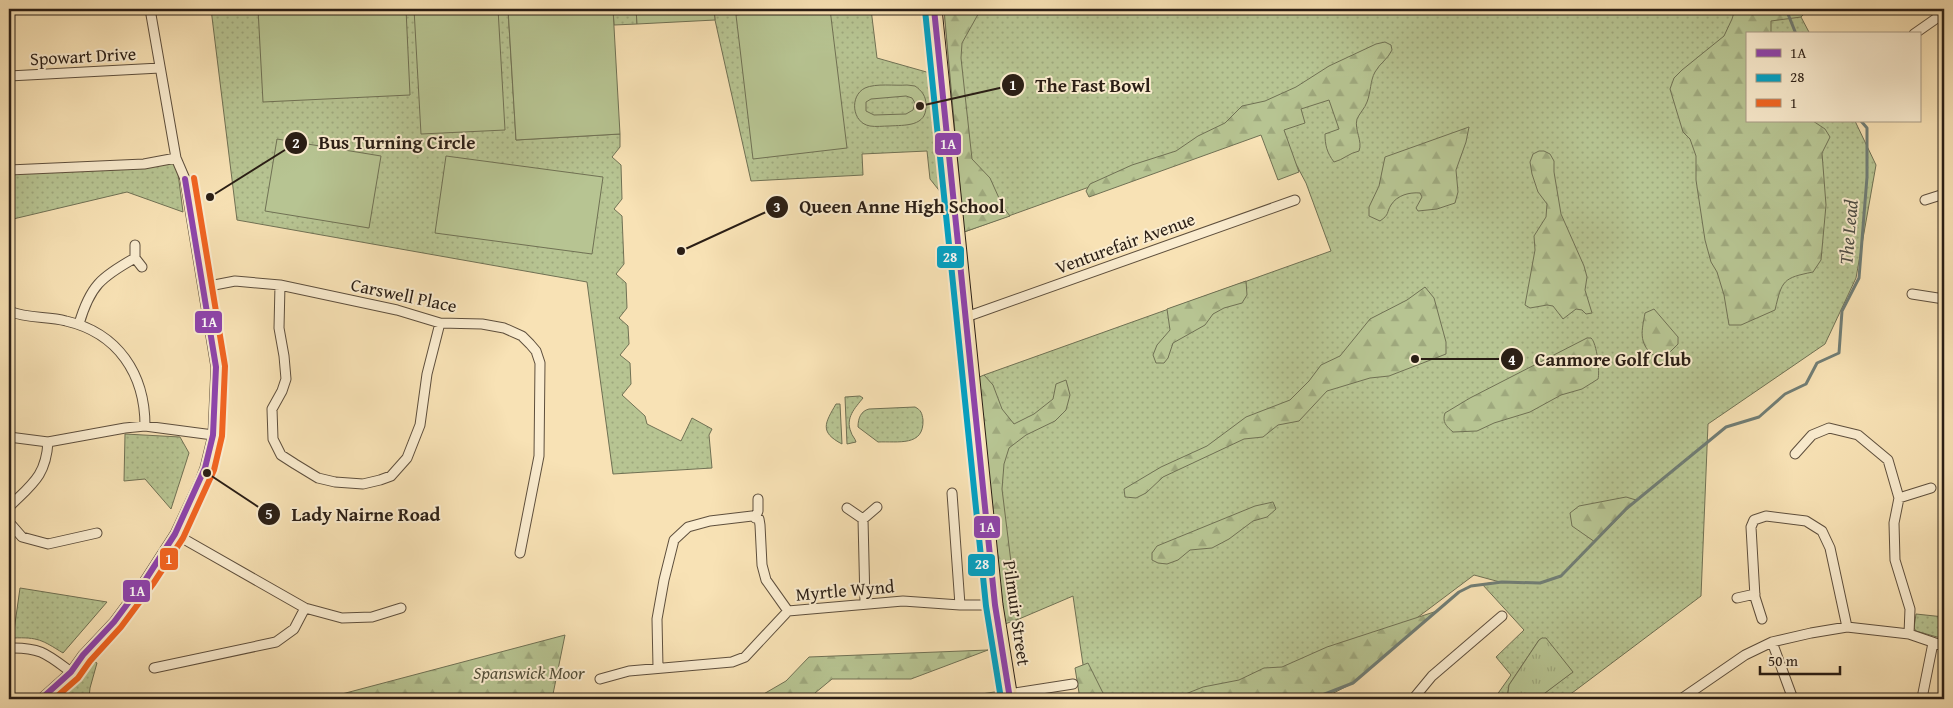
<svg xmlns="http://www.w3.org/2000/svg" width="1953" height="708" viewBox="0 0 1953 708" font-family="'Gentium Book Plus',serif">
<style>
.grass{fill:url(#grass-dots);stroke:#707154}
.forest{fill:url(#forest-firs);stroke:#707154}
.park{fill:url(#park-tufts);stroke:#707154}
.pitch{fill:#b7c492;stroke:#707154;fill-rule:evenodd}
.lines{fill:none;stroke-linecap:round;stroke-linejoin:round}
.stream{stroke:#707d75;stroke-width:3}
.minor-casing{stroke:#5e4f3d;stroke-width:11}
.primary-casing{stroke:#2a1e15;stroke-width:17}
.minor{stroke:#faeccf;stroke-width:9}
.primary{stroke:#f8e2b5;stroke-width:15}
.bus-1-casing{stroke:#faeccf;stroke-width:10}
.bus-2-casing{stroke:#faeccf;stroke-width:10}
.bus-3-casing{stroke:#faeccf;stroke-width:10}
.bus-1{stroke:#8e44ad;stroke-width:6}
.bus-2{stroke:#02a2c5;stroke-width:6}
.bus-3{stroke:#f26522;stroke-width:6}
.labels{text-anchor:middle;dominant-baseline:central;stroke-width:4;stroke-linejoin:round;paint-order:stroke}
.street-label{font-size:18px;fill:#2a1e15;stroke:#faeccf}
.park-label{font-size:18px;font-style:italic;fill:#54503a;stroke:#faeccf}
.water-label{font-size:19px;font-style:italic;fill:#4d4d45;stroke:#faeccf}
.leader{fill:none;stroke:#2a1e15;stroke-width:2}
.callout-dot{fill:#2a1e15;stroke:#faeccf;stroke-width:2}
.mark-label{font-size:15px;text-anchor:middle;font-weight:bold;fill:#fff}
.callout-label{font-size:19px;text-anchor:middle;font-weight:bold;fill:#2a1e15;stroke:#faeccf;stroke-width:4;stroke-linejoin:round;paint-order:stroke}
.line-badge{stroke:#faeccf;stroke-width:2}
.badge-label{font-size:14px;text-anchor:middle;font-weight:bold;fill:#fff}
</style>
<defs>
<pattern id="grass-dots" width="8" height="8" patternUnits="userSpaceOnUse" patternTransform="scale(1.25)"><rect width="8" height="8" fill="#b7c492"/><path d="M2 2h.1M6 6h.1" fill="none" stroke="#9ea87d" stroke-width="1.8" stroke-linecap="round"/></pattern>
<pattern id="forest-firs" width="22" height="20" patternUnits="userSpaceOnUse" patternTransform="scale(1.25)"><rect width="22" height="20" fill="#b7c492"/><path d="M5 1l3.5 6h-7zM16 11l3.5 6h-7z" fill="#9ea87d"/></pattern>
<pattern id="park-tufts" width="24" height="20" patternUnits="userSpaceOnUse" patternTransform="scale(1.25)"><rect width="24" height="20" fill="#b7c492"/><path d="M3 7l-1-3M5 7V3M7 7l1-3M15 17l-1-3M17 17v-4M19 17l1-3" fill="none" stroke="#9ea87d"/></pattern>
</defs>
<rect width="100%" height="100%" fill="#f8e2b5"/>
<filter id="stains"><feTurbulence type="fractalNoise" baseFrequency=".004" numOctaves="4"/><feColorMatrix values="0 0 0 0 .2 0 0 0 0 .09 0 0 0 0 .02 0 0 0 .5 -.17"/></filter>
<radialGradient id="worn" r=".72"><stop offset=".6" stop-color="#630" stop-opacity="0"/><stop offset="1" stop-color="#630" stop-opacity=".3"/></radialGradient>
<!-- grass -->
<path class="grass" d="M 211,9 L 508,9 L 516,140 L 620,134 L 620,147 L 612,157 L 621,165 L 622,199 L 614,209 L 622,216 L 624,264 L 616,274 L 626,283 L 627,308 L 619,318 L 628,326 L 629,344 L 620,355 L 630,363 L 631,384 L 622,395 L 645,416 L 647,424 L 681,441 L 692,418 L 712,429 L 709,435 L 712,468 L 613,474 L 587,282 L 237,220 Z
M 613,9 L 636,9 L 637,24 L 614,25 Z
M 714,9 L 871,9 L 877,58 L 930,73 L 942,194 L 930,179 L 927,151 L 862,154 L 863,175 L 751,181 L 715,20 Z
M 944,9 L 1809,9 L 1801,17 L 1810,34 L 1747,34 L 1747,121 L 1855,121 L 1876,165 L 1856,278 L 1825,344 L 1708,424 L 1701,596 L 1564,699 L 1537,699 L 1572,672 L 1543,638 L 1539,640 L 1509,685 L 1507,699 L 1494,699 L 1511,675 L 1496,657 L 1524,630 L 1482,584 L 1500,582 L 1474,575 L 1309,699 L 1088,699 L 1073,596 L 1012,622 L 984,375 L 1331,251 L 1306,183 L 1273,121 L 964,232 Z
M 176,158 L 183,212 L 127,192 L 9,220 L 9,170 Z
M 860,396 L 863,398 C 855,408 845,418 851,432 C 852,436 855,438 856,442 L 847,444 L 845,397 Z
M 836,404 L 840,404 L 842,444 C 819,432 825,423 836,404 Z
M 915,407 C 921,410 922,413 923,420 C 924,447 898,441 878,442 L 858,427 C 858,418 861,411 869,409 Z
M 125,434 L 180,437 L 189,453 L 171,509 L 145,479 L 124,481 Z
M 20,588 L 107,602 L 63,653 C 42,640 38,637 13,638 Z
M 1916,614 L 1944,617 L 1944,639 L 1916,631 L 1914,628 Z
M 83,655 L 97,663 L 90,688 L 89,699 L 41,699 Z"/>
<!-- forest -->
<path class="forest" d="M 944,9 L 981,9 L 962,43 L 961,58 L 972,159 L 990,178 L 1003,207 L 1010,216 L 964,232 Z
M 1735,9 L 1809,9 L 1801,17 L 1771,21 L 1771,34 L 1747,34 L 1747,121 L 1813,121 L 1825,129 L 1830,137 L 1822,153 L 1826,205 L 1821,260 L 1813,272 C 1783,278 1782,280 1775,310 L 1741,325 L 1729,325 L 1724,295 L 1717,272 L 1711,262 L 1705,240 L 1696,180 L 1696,156 L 1690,139 L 1683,132 L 1670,89 L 1674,78 L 1682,70 L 1724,36 L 1732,19 Z
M 1385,42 L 1391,45 L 1392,50 C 1388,59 1380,63 1375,72 C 1370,81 1371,92 1367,102 C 1365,108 1359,114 1357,119 C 1354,130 1363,141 1359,151 C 1349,153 1343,160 1334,162 C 1327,153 1325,145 1325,134 L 1339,129 L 1329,100 L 1301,109 L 1305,123 L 1284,130 L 1299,172 L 1278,180 L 1261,135 L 1089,197 L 1086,191 L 1090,184 L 1132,165 L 1176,151 L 1198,136 L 1225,123 L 1242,106 L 1265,101 L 1296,87 L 1329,66 L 1376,44 Z
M 1469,127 L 1466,142 L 1456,170 L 1458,192 L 1455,203 L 1437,209 L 1418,211 L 1416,208 L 1422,197 L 1420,193 C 1410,192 1397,195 1391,205 C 1386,213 1390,214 1380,221 L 1369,216 L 1369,207 L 1379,186 L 1385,157 Z
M 1539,151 L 1544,151 L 1550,154 L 1554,161 L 1554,172 L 1561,214 L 1584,266 L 1587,277 L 1585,290 L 1592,313 L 1586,314 L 1582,310 L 1576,309 L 1563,319 L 1553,306 L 1547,305 L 1530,308 L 1525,305 L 1535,250 L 1534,236 L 1546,217 L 1547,204 L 1538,192 L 1532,174 L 1530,162 L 1533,154 Z
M 1246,281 L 1247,295 L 1242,303 L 1224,308 L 1213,314 L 1205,325 L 1173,343 L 1168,358 L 1164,363 L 1156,363 L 1153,355 L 1157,345 L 1170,330 L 1167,309 Z
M 1425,287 L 1434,298 L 1446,342 L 1446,354 L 1389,376 L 1370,378 L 1327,391 L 1299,421 L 1278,425 L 1263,437 L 1244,439 L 1163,477 L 1146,493 L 1136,498 L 1125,497 L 1124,489 L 1161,467 L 1207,446 L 1246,417 L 1290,400 L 1309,381 L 1321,365 L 1340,356 L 1370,319 L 1407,300 Z
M 1654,309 L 1678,337 L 1678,344 L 1669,353 L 1653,355 C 1638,343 1642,330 1645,313 Z
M 1587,338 L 1591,338 C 1597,343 1600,372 1598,379 L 1582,389 L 1561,395 L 1530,412 L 1494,423 L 1477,431 L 1453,432 C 1446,426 1442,422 1445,413 L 1470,398 Z
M 984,375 L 993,385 L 1002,409 L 1014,424 L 1034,414 L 1053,399 L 1056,384 L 1066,380 L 1070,395 L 1066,410 L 1055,421 L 1026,435 L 1009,448 L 1004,464 L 1002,489 L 1018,619 L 1005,624 L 977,378 Z
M 1626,497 L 1636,500 L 1595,542 L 1572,526 L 1570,513 L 1579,506 Z
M 1273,502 L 1276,509 L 1267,517 L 1253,521 L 1229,539 L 1212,548 L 1190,550 L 1178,560 L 1167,564 L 1158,563 L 1152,560 L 1152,553 L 1157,546 L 1255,506 Z
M 1437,611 L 1353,683 L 1322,699 L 1173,699 L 1203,687 L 1239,680 L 1264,668 L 1282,667 L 1327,647 Z
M 565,635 L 552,699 L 323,699 Z
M 988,650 L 911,679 L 832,679 L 815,693 L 819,699 L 755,699 L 786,681 L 809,657 Z
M 1088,663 L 1106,699 L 1080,699 L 1075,668 Z
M 1001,691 L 1002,699 L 948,699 Z"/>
<!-- park -->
<path class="park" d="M 1542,638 L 1546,638 L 1573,672 L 1537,699 L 1507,699 L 1509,685 L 1539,640 Z"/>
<!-- pitch -->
<path class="pitch" d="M 258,9 L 406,9 L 410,95 L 263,102 Z
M 414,9 L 498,9 L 505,130 L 421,134 Z
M 508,9 L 613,9 L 620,134 L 516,140 Z
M 636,9 L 714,9 L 715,20 L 637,24 Z
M 790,9 L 830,9 L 847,148 L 753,159 L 736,15 Z
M 907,85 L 915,86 C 922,91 926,96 926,105 C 927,127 905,125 889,126 C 883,126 876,127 870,126 C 852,123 849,96 865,88 C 876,83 895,86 907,85 ZM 906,96 L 912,98 L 915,103 L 913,110 L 906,114 L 874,115 L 866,111 L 866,102 L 871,99 Z
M 277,139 L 381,156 L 369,228 L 265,211 Z
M 446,156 L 603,177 L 592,254 L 435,233 Z"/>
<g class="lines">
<!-- stream -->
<path class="stream" d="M 1786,9 L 1796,34
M 1312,699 L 1353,683 L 1459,592 L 1471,586 L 1502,582 L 1540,583 L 1561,576 L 1626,509 L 1726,427 L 1759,417 L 1785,394 L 1806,384 L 1817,363 L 1839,353 L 1842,311 L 1859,278 L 1867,177 L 1867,128 L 1861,121"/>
<!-- minor casing -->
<g class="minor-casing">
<path id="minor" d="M 1914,34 L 1944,13
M 9,76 L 160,68
M 9,170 L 144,164 L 176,158
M 1925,200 L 1944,194
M 135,258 L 142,267
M 280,285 L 279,328 L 284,356 L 286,379 L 282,391 L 272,409 L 273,439 L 281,455 L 295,464 L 318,478 L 335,482 L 363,484 L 380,480 L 391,476 L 407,458 L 420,425 L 427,374 L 440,323
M 204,287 L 235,281 L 280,285 L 397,310 L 440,323 L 482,324 L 504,328 L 522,336 L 530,344 L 536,351 L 540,363 L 539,456 L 520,553
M 1912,294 L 1944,299
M 9,311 C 28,319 47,316 66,321 C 118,333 145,374 145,426
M 966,317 L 1295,200
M 79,324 C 90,286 101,277 135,258 L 135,245
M 9,437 L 48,442 L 125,428 L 145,426 L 213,435
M 1795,454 L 1812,435 L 1829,428 L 1858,435 L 1888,460 L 1899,498 L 1894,523 L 1895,560 L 1910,609 L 1909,634
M 952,493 L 960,605
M 1899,498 L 1931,488
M 9,507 C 32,484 46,476 48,442
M 847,508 L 863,519 L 877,507
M 755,518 L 758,511 L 758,499
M 863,519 L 865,603
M 9,522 L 22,537 L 48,544 L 97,533
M 175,534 L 305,608 L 342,618 L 372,617 L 401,608
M 1737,598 L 1755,594
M 1762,619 L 1755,597 L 1751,527 L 1754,520 L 1766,516 L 1806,521 L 1822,531 L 1830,548 L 1847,627
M 1772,642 L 1793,699
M 9,648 C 40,647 47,654 71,672
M 658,667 L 657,619 L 664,580 L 674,540 L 688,527 L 710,521 L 752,516 L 759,519 L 760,525 L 762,565 L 766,580 L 788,611
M 154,668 L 276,642 L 294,629 L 305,608
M 600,679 L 629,671 L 732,662 L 745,657 L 788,611 L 903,601 L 960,605 L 995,605
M 1009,694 L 1073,684
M 1922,698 L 1933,643
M 41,699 L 71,672 L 83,655 L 114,622 L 146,579 L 175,534 L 200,481 L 205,468 L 213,435 L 216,367 L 185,179 L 176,158 L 150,9
M 1413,699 L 1432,676 L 1502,616
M 1681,699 L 1745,655 L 1772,642 L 1811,633 L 1847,627 L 1909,634 L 1944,646"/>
</g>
<!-- primary casing -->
<g class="primary-casing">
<path id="primary" d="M 934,9 L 995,605 L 1010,699"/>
</g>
<!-- minor -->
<use href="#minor" class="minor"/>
<!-- primary -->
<use href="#primary" class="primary"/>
<!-- bus-1 casing -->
<g class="bus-1-casing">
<path id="bus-1" d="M 934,9 L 995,605 L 1010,699
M 41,699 L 71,672 L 83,655 L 114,622 L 146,579 L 175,534 L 205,468 L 213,435 L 216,367 L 185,179"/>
</g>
<!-- bus-2 casing -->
<g class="bus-2-casing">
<path id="bus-2" d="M 925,10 L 986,606 L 1001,699"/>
</g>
<!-- bus-3 casing -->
<g class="bus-3-casing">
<path id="bus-3" d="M 54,699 L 78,678 L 90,661 L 121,627 L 153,584 L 183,538 L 214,470 L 222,436 L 225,366 L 194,178"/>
</g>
<!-- bus-1 -->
<use href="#bus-1" class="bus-1"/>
<!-- bus-2 -->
<use href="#bus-2" class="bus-2"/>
<!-- bus-3 -->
<use href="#bus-3" class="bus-3"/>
</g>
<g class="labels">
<!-- street labels -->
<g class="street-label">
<text transform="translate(83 56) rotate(-3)">Spowart Drive</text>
<text transform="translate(1125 243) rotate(-20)">Venturefair Avenue</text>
<text transform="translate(404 295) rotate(12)">Carswell Place</text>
<text transform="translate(845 590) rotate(-5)">Myrtle Wynd</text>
<text transform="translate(1017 613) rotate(82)">Pilmuir Street</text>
</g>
<!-- park labels -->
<g class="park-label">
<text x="529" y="672">Spanswick Moor</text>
</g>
<!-- water labels -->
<g class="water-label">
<text transform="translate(1848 232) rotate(-85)">The Lead</text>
</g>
</g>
<!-- callouts -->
<path class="leader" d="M920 106L1013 85M210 197L296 143M681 251L777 207M1415 359L1512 359M207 473L269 514"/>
<g class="callout-dot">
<circle cx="920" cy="106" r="5"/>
<circle cx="210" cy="197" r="5"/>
<circle cx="681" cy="251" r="5"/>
<circle cx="1415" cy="359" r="5"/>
<circle cx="207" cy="473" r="5"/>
<circle cx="1013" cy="85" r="12"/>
<circle cx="296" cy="143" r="12"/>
<circle cx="777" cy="207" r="12"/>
<circle cx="1512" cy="359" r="12"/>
<circle cx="269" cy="514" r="12"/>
</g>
<g class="mark-label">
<text x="1013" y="90">1</text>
<text x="296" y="148">2</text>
<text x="777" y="212">3</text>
<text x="1512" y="365">4</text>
<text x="269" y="519">5</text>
</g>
<g class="callout-label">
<text x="1093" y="92">The Fast Bowl</text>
<text x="397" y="149">Bus Turning Circle</text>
<text x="902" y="213">Queen Anne High School</text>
<text x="1613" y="366">Canmore Golf Club</text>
<text x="366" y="521">Lady Nairne Road</text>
</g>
<g class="line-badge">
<rect x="934" y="132" width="28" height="24" rx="5" fill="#8e44ad"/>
<rect x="936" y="245" width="29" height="24" rx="5" fill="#02a2c5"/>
<rect x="194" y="310" width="29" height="24" rx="5" fill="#8e44ad"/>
<rect x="973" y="515" width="28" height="24" rx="5" fill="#8e44ad"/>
<rect x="159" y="547" width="20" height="24" rx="5" fill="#f26522"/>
<rect x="967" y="553" width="29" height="24" rx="5" fill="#02a2c5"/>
<rect x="122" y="579" width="29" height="24" rx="5" fill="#8e44ad"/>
</g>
<g class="badge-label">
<text x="948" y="149">1A</text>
<text x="950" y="262">28</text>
<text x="209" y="327">1A</text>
<text x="987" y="532">1A</text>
<text x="169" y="564">1</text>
<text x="982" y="569">28</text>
<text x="137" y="596">1A</text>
</g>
<!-- margin -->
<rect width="1953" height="708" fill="none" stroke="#f8e2b5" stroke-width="30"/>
<rect x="10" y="10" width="1933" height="688" fill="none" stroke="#2a1e15" stroke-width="2.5"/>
<rect x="15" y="15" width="1923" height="678" fill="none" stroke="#2a1e15"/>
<!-- legend -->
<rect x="1746" y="32" width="175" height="90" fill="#faeccf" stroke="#a79a85"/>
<rect x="1756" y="49" width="25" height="8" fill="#8e44ad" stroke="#a79a85"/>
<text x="1790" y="58" font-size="15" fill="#2a1e15">1A</text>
<rect x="1756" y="74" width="25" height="8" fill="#02a2c5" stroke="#a79a85"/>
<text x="1790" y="82" font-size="15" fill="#2a1e15">28</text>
<rect x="1756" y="99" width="25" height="8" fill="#f26522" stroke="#a79a85"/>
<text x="1790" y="108" font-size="15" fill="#2a1e15">1</text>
<!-- scale -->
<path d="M1760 666v8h80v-8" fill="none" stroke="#2a1e15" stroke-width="2.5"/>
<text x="1768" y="666" font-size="15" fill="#2a1e15" stroke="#faeccf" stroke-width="4" paint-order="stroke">50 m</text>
<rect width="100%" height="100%" filter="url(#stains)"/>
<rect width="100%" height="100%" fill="url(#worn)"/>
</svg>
